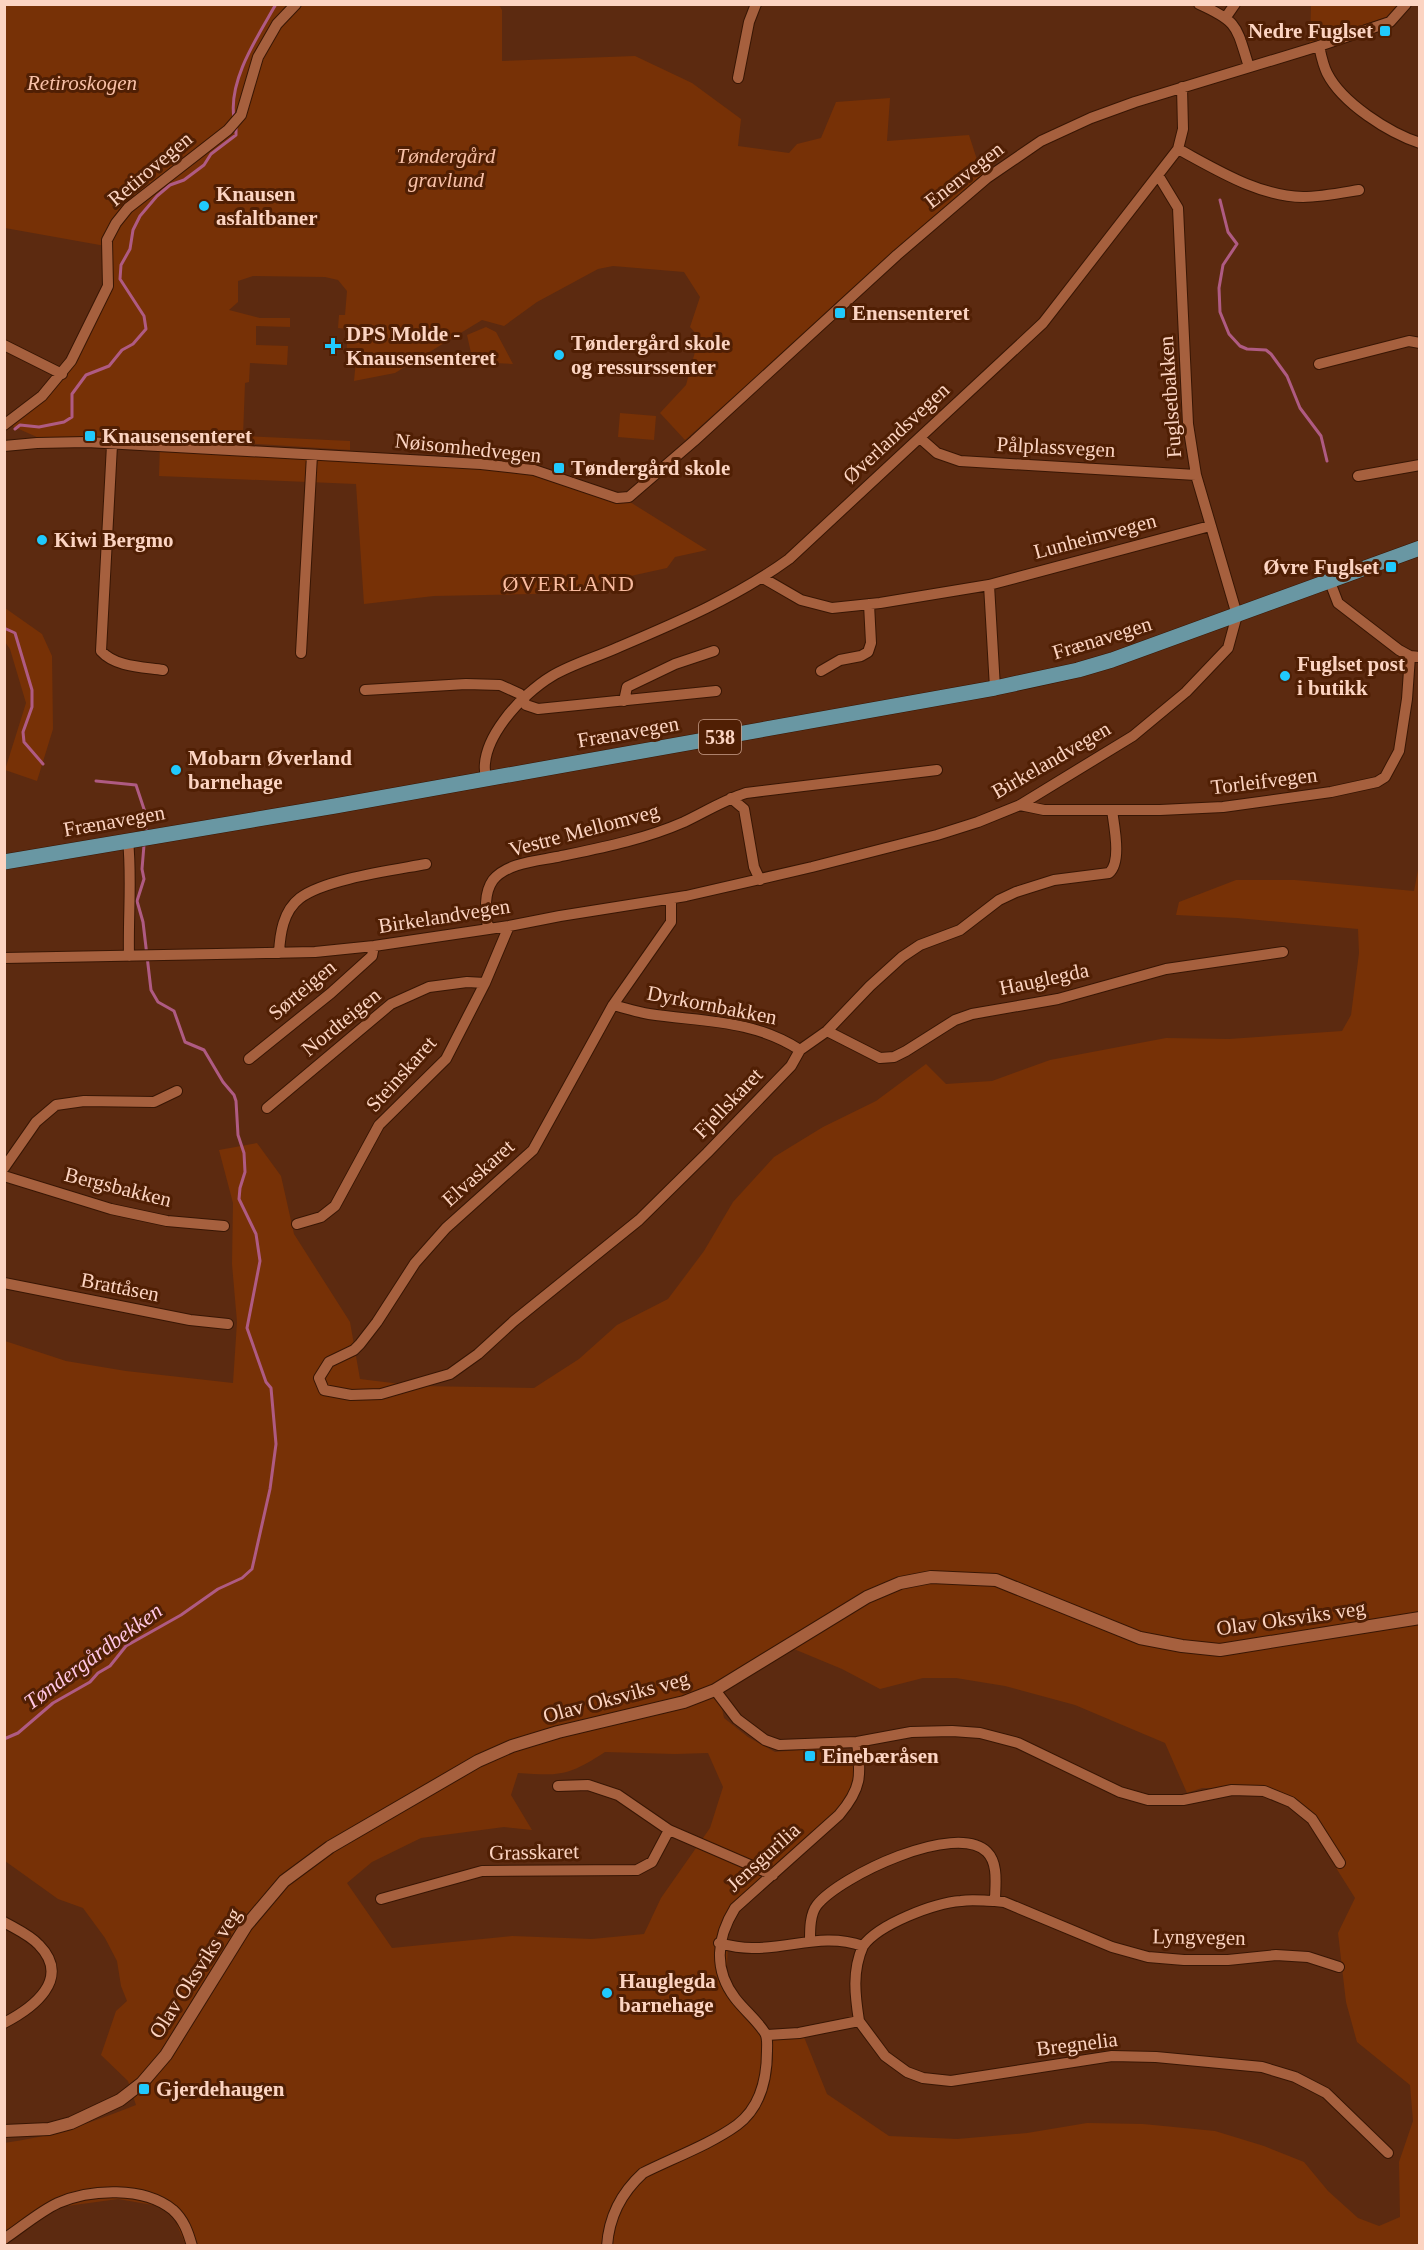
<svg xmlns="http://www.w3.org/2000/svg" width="1424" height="2250" viewBox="0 0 1424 2250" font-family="Georgia,serif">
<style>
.green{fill:#773106;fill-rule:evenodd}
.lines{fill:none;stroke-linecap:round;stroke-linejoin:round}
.stream{stroke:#af5b83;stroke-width:3}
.minor-casing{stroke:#381604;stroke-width:12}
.tertiary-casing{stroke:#381604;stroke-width:14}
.primary-casing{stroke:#381604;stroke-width:16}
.minor{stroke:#a6603e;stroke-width:10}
.tertiary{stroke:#a6603e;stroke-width:12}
.primary{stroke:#6997a3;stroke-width:15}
.poi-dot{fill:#20c9fd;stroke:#501f04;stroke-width:2}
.labels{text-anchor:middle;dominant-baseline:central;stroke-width:6;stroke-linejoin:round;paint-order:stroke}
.shield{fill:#501f04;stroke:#c89e89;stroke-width:1.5}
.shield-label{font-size:20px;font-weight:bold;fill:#fcd4c2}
.poi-label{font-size:21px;font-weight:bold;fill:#fcd4c2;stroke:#501f04;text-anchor:start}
.park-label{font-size:21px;font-style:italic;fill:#f9c1a8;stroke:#501f04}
.street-label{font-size:21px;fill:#fcd4c2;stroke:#501f04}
.neighbourhood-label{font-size:22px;letter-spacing:1.5px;fill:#f9bb9f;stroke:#501f04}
.water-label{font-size:22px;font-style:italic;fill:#ffc7e4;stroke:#501f04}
</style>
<rect width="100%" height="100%" fill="#5c2a10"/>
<!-- green -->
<path class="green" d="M 5,5 L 499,5 L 502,10 L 502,61 L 635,56 L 692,83 L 741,119 L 738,146 L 789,153 L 797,144 L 821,138 L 836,102 L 890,98 L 887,141 L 969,135 L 982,175 L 685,440 L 660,413 L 686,385 L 699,337 L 690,327 L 700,297 L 684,272 L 613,266 L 598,269 L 537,302 L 504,326 L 482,320 L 395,373 L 354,381 L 356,360 L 346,359 L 348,329 L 338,328 L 339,315 L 345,315 L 347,291 L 338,280 L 325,277 L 253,276 L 238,281 L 238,302 L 229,310 L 260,318 L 290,318 L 290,327 L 256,326 L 256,345 L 288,346 L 287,365 L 250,363 L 249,382 L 245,383 L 243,436 L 350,441 L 350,450 L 229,442 L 229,445 L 481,460 L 623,494 L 630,502 L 707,550 L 675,557 L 667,568 L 585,586 L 578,593 L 434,596 L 364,604 L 356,484 L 159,476 L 160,443 L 39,438 L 10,425 L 44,400 L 75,363 L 112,286 L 111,247 L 5,228 Z
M 1311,5 L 1311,4 L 1398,5 L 1386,17 L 1310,43 Z
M 486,327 L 496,332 L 513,364 L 473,362 L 467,335 Z
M 620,413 L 656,416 L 654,440 L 618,437 Z
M 5,608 L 42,634 L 52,656 L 53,729 L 37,781 L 5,770 L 26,703 L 10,649 L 5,642 Z
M 1419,865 L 1419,2245 L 186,2246 L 170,2208 L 118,2199 L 60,2207 L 5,2236 L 4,2143 C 51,2137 93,2122 136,2105 L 128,2081 L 101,2055 L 116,2011 L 127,2001 L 121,1986 L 117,1961 L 105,1938 L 83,1908 L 58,1899 L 5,1861 L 5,1341 L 66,1361 L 126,1371 L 233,1383 L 237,1322 L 232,1264 L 233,1203 L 219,1150 L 257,1143 L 281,1176 L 294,1234 L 350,1322 L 360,1379 L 417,1386 L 534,1388 L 579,1359 L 617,1325 L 668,1299 L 704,1251 L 733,1202 L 774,1157 L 823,1127 L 876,1101 L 926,1064 L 946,1084 L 992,1081 L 1050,1060 L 1166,1038 L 1229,1039 L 1342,1031 L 1351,1015 L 1359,953 L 1358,929 L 1237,918 L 1176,915 L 1179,902 L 1236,880 L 1295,880 L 1414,891 ZM 789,1647 L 842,1669 L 880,1689 L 923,1678 L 956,1678 L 1005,1686 L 1075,1705 L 1165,1743 L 1187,1793 L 1202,1788 L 1256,1788 L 1296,1804 L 1355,1898 L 1338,1933 L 1346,2002 L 1357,2042 L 1410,2085 L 1413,2121 L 1399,2162 L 1400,2217 L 1379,2226 L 1358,2218 L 1328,2191 L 1304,2162 L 1264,2146 L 1215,2131 L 1143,2124 L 1087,2123 L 1027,2133 L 957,2139 L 889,2136 L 827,2094 L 804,2037 L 766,2030 L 726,1988 L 729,1922 L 803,1840 L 840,1807 L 849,1794 L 855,1770 L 852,1757 L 836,1747 L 775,1752 L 748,1737 L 724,1718 L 718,1690 ZM 605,1752 L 675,1754 L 708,1753 L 723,1787 L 710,1828 L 661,1898 L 644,1934 L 592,1939 L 512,1936 L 392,1948 L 347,1883 L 372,1862 L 421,1838 L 504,1827 L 532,1830 L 511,1795 L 518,1773 C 561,1776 568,1776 605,1752 Z"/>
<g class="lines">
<!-- stream -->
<path class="stream" d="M 234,118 C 228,80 258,36 276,4
M 1220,200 L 1228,232 L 1237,244 L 1223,265 L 1219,288 L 1220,312 L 1229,334 L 1240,346 L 1247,349 L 1266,350 L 1271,354 L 1287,376 L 1300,408 L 1321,436 L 1327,461
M 15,429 L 20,425 L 39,427 L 64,422 L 72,417 L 72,394 L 86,375 L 109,366 L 122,350 L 133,344 L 146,329 L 144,316 L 120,279 L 121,265 L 130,249 L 133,230 L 140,216 L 157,196 L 170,185 L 184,180 L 204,165 L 211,154 L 236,135 L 236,125
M 4,628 L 15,633 L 32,690 L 32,707 L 23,732 L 24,742 L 43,764
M 96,781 L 136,785 L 146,815 L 146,832
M 4,1739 L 18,1733 L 53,1703 L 90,1682 L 98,1673 L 110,1666 L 126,1646 L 181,1615 L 218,1589 L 242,1578 L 252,1569 L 270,1489 L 276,1444 L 271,1388 L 266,1382 L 247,1328 L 260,1261 L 256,1234 L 239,1199 L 240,1188 L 245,1172 L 244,1153 L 238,1135 L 236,1101 L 234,1095 L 223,1082 L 204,1050 L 185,1042 L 174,1011 L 158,1002 L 151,990 L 143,922 L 137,901 L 144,879 L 142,869 L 144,845"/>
<!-- minor casing -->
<g class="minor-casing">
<path id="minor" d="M 1199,4 C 1239,22 1236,26 1249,67
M 1226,17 L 1235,4
M 1319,46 C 1321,55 1323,65 1327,73 C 1342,103 1389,133 1420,143
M 738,78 L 749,22 L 756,4
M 1178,149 C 1217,170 1258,196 1303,197 C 1321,197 1341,193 1359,190
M 4,345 L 62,374
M 1319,364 L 1409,341 L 1420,343
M 4,425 L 42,396 L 71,361 L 108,286 L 107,240 L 116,223 L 128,208 L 228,130 L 241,115 L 258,57 L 277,24 L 296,4
M 920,438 L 937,453 L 960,461 L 1196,475
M 112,445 L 101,651 C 115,667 143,667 163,670
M 4,446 L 37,443 L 87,442 L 481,464 L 534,470 L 617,498 L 629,497 L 694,441 L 897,255 L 987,178 L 1041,141 L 1091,118 L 1135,102 L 1319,46 L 1390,22 L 1406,4
M 1358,476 L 1420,465
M 763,578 L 801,600 L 832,608 L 880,603 L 989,585 L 1210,526
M 1330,582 L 1338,603 L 1399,650 L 1410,656 L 1420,657
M 989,585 L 995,688
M 301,653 L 312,455
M 821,671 L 840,660 L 861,656 L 868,652 L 871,643 L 869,604
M 365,690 L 466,684 L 500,685 L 520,694 L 526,705 L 538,709 L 716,691
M 624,701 L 627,687 L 675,664 L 714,651
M 486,778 C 477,741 522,694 552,676 C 572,664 597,657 619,647 C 678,622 737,597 789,559 L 1043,323 L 1178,149 L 1183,129 L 1182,87
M 731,798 L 744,809 L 754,867 L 760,880
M 1020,805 L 1044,810 L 1160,810 L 1223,807 L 1331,792 L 1377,782 L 1385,777 L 1399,751 L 1407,699 L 1410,656
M 128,840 C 132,878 128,917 129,956
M 671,899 L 671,922 L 613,1005 L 533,1150 L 446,1228 L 415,1263 L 377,1322 L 360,1344 L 354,1350 L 329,1362 L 319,1378 L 324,1390 L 351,1395 L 381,1394 L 450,1374 L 478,1354 L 514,1321 L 639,1220 L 707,1153 L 791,1066 L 800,1050 L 827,1031 L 870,986 L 902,957 L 920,945 L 960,930 L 999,900 L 1016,892 L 1054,880 L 1109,873 C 1122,862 1114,826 1112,810
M 488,929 C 486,913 483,894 493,880 C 507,863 536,861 557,857 C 600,848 643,840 684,822 C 705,812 724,800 746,793 L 937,770
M 279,953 C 280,934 283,911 300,898 C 325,879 394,870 426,864
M 4,958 L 315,952 L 374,946 L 509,926 L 560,916 L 686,896 L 812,867 L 937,835 L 978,822 L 1020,805 L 1133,736 L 1186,692 L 1228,648 L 1237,615 L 1196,475 L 1188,424 L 1178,208 L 1158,175
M 613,1005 C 625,1008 637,1012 649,1014 C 703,1022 752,1019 800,1050
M 827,1031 L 880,1058 L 894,1057 L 906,1051 L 955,1020 L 972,1014 L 1058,999 L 1166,969 L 1283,952
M 249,1059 L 331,993 L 372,956 L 374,946
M 267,1108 L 391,1004 L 429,987 L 467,982 L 485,983
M 4,1168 L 36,1122 L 56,1105 L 84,1101 L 154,1102 L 177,1091
M 4,1176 L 111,1209 L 167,1221 L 224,1226
M 297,1224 L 321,1217 L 335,1206 L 379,1125 L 446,1059 L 485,983 L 509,926
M 4,1283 L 190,1320 L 228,1324
M 715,1690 L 737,1719 L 765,1740 L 779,1745 L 857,1742 L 911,1732 L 952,1731 L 980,1733 L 1018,1743 L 1120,1792 L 1148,1800 L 1183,1800 L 1232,1790 L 1264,1791 L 1291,1802 L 1312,1819 L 1340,1863
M 558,1786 L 588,1785 L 618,1795 L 669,1830 L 773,1875
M 381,1899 L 482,1871 L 637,1870 L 652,1862 L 669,1830
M 995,1901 L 1004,1902 L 1112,1947 L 1148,1957 L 1184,1960 L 1228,1960 L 1276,1955 L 1308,1957 L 1339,1967
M 4,1922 C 16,1929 30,1935 39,1945 C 72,1979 33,2008 4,2023
M 810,1940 C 810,1929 810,1914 817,1905 C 840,1876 956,1821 987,1852 C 999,1864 995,1886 995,1901 C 984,1901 972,1899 961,1901 C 934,1903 879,1924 863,1946
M 719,1943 C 730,1946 741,1948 752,1948 C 791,1949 823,1932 863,1946 C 852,1971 855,1995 859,2021
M 767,2035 L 799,2033 L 859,2021 L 885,2056 L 907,2072 L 923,2078 L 951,2081 L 1112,2056 L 1156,2057 L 1262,2067 L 1295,2077 L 1326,2093 L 1388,2153
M 4,2239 C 22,2227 39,2212 58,2203 C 90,2189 144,2186 173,2210 C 184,2220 188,2232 192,2246
M 607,2246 C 609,2216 621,2193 643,2173 C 673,2158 711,2144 737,2125 C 761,2107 767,2079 767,2051 C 767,2045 768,2038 765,2033 C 757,2020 744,2010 735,1998 C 713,1969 717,1937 735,1908 L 839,1815 C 862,1788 861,1776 857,1742"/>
</g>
<!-- tertiary casing -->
<g class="tertiary-casing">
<path id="tertiary" d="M 4,2131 L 49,2129 L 71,2123 L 120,2100 L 142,2083 L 166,2055 L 246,1926 L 284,1881 L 330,1847 L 478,1761 L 512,1746 L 558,1732 L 684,1702 L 715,1690 L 867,1597 L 900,1583 L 931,1577 L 996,1580 L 1140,1638 L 1182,1646 L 1220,1650 L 1420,1618"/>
</g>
<!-- primary casing -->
<g class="primary-casing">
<path id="primary" d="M 4,862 L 335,806 L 995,688 L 1078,670 L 1112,660 L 1420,548"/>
</g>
<!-- minor -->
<use href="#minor" class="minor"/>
<!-- tertiary -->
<use href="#tertiary" class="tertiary"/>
<!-- primary -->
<use href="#primary" class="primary"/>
</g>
<!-- markers -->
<g class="poi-dot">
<rect x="1379" y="25" width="12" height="12" rx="3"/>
<circle cx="204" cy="206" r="6"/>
<rect x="834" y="307" width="12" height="12" rx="3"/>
<path d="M330 337h6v6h6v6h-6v6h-6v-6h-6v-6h6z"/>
<circle cx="559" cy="355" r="6"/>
<rect x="84" y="430" width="12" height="12" rx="3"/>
<rect x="553" y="462" width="12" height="12" rx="3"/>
<circle cx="42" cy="540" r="6"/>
<rect x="1385" y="561" width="12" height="12" rx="3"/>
<circle cx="1285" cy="676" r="6"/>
<circle cx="176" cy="770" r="6"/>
<rect x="804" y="1750" width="12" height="12" rx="3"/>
<circle cx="607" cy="1993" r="6"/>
<rect x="138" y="2083" width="12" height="12" rx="3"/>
</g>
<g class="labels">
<!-- shield labels -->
<rect class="shield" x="699" y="720" width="42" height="34" rx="4.5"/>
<g class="shield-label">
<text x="720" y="737">538</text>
</g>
<!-- poi labels -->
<g class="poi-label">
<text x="1373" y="31" text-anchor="end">Nedre Fuglset</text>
<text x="216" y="194">Knausen<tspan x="216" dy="24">asfaltbaner</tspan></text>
<text x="852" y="313">Enensenteret</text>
<text x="346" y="334">DPS Molde -<tspan x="346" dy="24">Knausensenteret</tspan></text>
<text x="571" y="343">Tøndergård skole<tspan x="571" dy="24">og ressurssenter</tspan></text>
<text x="102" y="436">Knausensenteret</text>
<text x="571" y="468">Tøndergård skole</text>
<text x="54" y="540">Kiwi Bergmo</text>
<text x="1379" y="567" text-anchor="end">Øvre Fuglset</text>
<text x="1297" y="664">Fuglset post<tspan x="1297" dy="24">i butikk</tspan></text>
<text x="188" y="758">Mobarn Øverland<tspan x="188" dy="24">barnehage</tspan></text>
<text x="822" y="1756">Einebæråsen</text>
<text x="619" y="1981">Hauglegda<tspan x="619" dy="24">barnehage</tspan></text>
<text x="156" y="2089">Gjerdehaugen</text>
</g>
<!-- park labels -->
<g class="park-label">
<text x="82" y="83">Retiroskogen</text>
<text x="446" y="156">Tøndergård<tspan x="446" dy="24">gravlund</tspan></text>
</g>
<!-- street labels -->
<g class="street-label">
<text transform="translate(150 169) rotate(-40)">Retirovegen</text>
<text transform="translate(964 175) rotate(-38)">Enenvegen</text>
<text transform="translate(1170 397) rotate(-94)">Fuglsetbakken</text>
<text transform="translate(896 433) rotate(-43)">Øverlandsvegen</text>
<text transform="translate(1056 447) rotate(3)">Pålplassvegen</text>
<text transform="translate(468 448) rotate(6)">Nøisomhedvegen</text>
<text transform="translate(1095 536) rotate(-15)">Lunheimvegen</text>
<text transform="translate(1102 638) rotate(-17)">Frænavegen</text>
<text transform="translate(628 732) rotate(-10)">Frænavegen</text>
<text transform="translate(1051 760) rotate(-30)">Birkelandvegen</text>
<text transform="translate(1264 781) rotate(-7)">Torleifvegen</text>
<text transform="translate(114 821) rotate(-10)">Frænavegen</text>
<text transform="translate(584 830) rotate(-15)">Vestre Mellomveg</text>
<text transform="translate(444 916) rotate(-9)">Birkelandvegen</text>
<text transform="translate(1044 979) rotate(-12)">Hauglegda</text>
<text transform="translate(302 990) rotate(-40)">Sørteigen</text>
<text transform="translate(712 1005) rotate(11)">Dyrkornbakken</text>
<text transform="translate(341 1022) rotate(-39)">Nordteigen</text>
<text transform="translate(401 1074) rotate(-48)">Steinskaret</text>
<text transform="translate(728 1103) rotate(-46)">Fjellskaret</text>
<text transform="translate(478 1173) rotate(-42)">Elvaskaret</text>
<text transform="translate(118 1187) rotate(14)">Bergsbakken</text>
<text transform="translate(120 1287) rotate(11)">Brattåsen</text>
<text transform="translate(1291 1618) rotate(-8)">Olav Oksviks veg</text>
<text transform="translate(616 1697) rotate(-15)">Olav Oksviks veg</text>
<text transform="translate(534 1852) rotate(-1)">Grasskaret</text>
<text transform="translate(763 1857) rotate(-42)">Jensgurilia</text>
<text transform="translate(1199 1937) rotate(1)">Lyngvegen</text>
<text transform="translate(195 1973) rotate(-57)">Olav Oksviks veg</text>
<text transform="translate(1077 2044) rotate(-7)">Bregnelia</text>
</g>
<!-- neighbourhood labels -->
<g class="neighbourhood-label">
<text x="569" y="583">ØVERLAND</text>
</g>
<!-- water labels -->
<g class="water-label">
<text transform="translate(93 1656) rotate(-36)">Tøndergårdbekken</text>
</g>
</g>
<!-- border -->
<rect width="1424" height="2250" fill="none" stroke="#fcd4c2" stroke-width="12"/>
</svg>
